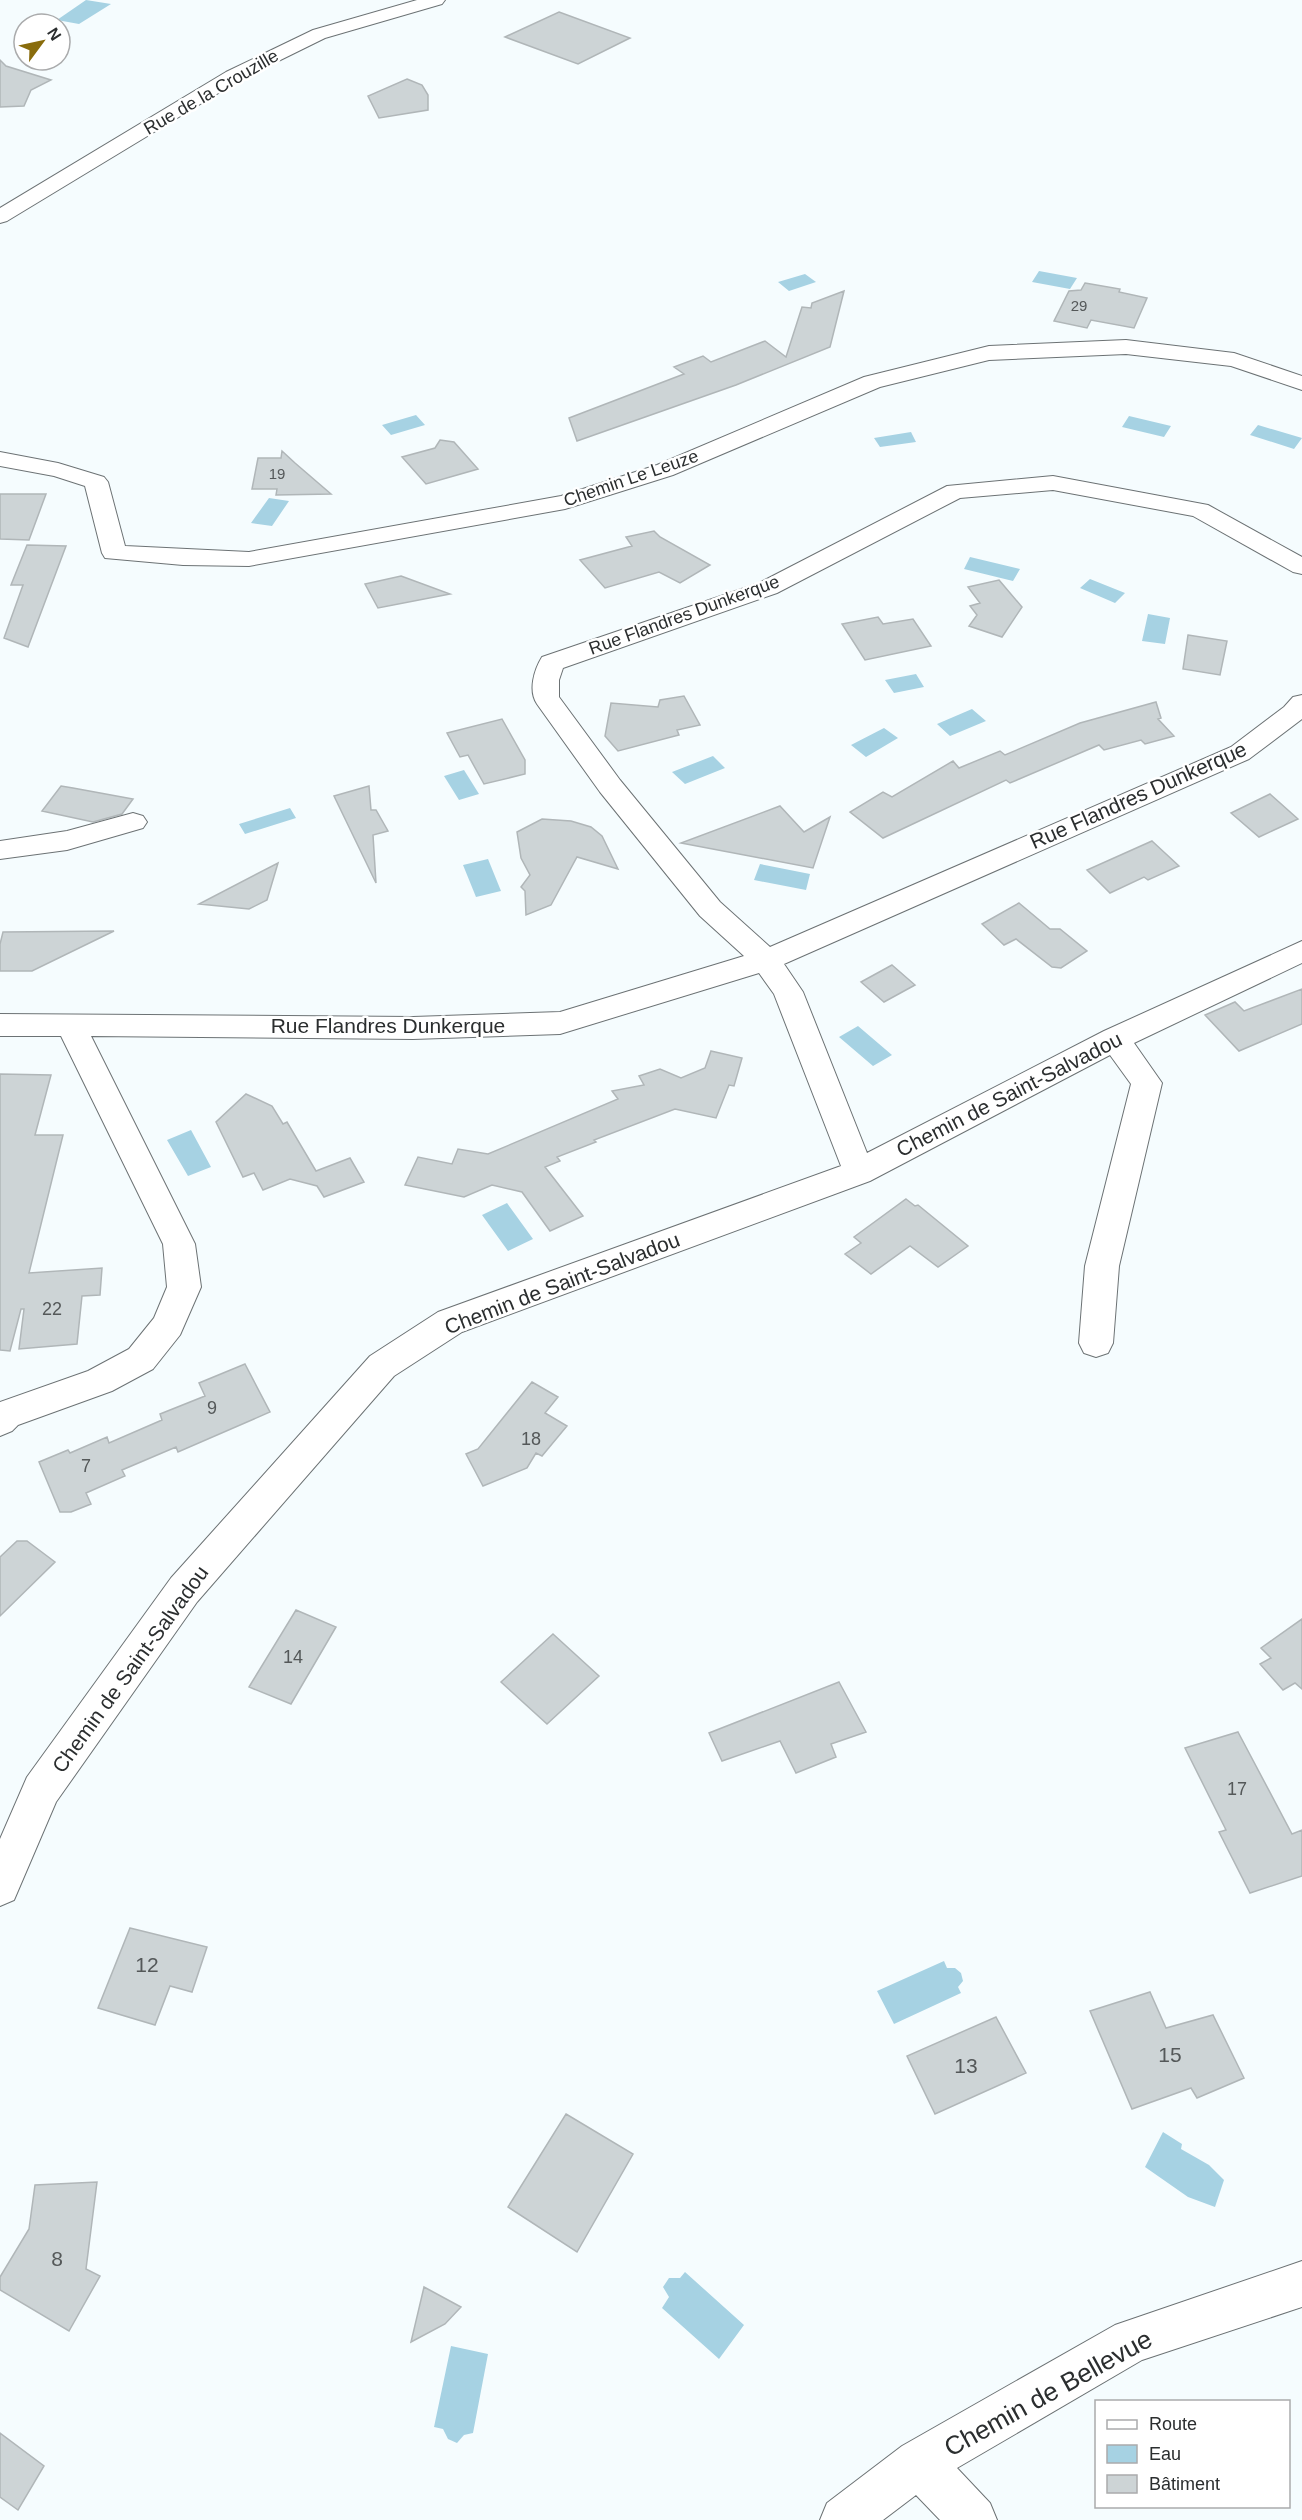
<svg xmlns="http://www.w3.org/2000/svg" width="1302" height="2520" viewBox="0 0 1302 2520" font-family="Helvetica,sans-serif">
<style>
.water{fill:#a6d2e3}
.building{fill:#cdd4d6;stroke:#b0b6b8;stroke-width:1.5}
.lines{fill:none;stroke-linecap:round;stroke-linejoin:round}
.minor-casing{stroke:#6c7274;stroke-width:2}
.minor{fill:#fff;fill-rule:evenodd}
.labels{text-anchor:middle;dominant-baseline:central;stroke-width:5;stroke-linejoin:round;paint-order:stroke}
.far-number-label{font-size:15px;fill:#545859}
.far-street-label{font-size:18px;fill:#2b2e2f;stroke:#fff}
.number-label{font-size:18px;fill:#545859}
.street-label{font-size:21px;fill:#2b2e2f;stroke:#fff}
.near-number-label{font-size:21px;fill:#545859}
.near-street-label{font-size:26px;fill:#2b2e2f;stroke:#fff}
</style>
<rect width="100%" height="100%" fill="#f5fcfe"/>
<!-- water -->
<path class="water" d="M 86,0 L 111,4 L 79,24 L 57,20 Z
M 1039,271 L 1077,278 L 1070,289 L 1032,282 Z
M 805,274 L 816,282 L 789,291 L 778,282 Z
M 416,415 L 425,425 L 391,435 L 382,425 Z
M 1129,416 L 1171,426 L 1164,437 L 1122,427 Z
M 1258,425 L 1302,438 L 1294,449 L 1250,435 Z
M 911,432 L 916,442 L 880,447 L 874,438 Z
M 269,498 L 289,501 L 272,526 L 251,523 Z
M 970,557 L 1020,569 L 1013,581 L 964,569 Z
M 1090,579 L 1125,593 L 1115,603 L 1080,588 Z
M 1148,614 L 1170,618 L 1165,644 L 1142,641 Z
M 916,674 L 924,687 L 894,693 L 885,680 Z
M 972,709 L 986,721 L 950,736 L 937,724 Z
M 884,728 L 898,738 L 866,757 L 851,745 Z
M 713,756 L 725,768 L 685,784 L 672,772 Z
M 464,770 L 479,794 L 459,800 L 444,776 Z
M 290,808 L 296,818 L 245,834 L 239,824 Z
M 488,859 L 501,891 L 476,897 L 463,865 Z
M 760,864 L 810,874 L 806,890 L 754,880 Z
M 858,1026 L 892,1055 L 873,1066 L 839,1037 Z
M 191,1130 L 211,1167 L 188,1176 L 167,1140 Z
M 507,1203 L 533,1239 L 508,1251 L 482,1215 Z
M 944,1961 L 947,1968 L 955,1968 L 961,1973 L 963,1981 L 958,1987 L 961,1993 L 894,2024 L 877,1991 Z
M 1163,2132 L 1182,2144 L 1181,2149 L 1209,2165 L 1224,2180 L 1215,2207 L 1188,2197 L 1145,2167 Z
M 685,2272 L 744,2325 L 719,2359 L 662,2308 L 669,2297 L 663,2287 L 669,2278 L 680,2278 Z
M 451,2346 L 488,2354 L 473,2433 L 464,2435 L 457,2443 L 448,2439 L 443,2429 L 434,2427 Z"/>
<!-- building -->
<path class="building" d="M 559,12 L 630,38 L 578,64 L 505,37 Z
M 0,60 L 6,66 L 51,80 L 31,90 L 24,106 L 0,107 Z
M 407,79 L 422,85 L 428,95 L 428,110 L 379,118 L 368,96 Z
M 1085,283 L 1120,289 L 1119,292 L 1147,298 L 1134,328 L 1091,320 L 1087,328 L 1054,321 L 1069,291 L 1081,290 Z
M 844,291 L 830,347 L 736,385 L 577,441 L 569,418 L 684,374 L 674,367 L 703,356 L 711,362 L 765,341 L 786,357 L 802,307 L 811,308 L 812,303 Z
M 440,440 L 454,442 L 478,469 L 426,484 L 402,457 L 435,448 Z
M 282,451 L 295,463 L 331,494 L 276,495 L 277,489 L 252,489 L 258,458 L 281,458 Z
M 0,494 L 46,494 L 29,540 L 0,539 Z
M 654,531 L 660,537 L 710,565 L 680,583 L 659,572 L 605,588 L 580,560 L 632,546 L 626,537 Z
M 27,545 L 66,546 L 28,647 L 4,638 L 23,585 L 11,585 Z
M 401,576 L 450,594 L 378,608 L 365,584 Z
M 999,580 L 1022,607 L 1002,637 L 969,626 L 977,615 L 970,606 L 980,603 L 968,587 Z
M 878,617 L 883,624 L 913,619 L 931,646 L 865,660 L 842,624 Z
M 1188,635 L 1227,641 L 1220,675 L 1183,669 Z
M 684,696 L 700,725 L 677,730 L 679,735 L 618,751 L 605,736 L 611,703 L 658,707 L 660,700 Z
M 1156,702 L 1161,718 L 1158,719 L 1174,736 L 1145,744 L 1141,740 L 1104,750 L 1099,745 L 1010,783 L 1006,780 L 883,838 L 850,812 L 883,792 L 892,797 L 953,761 L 959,768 L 1000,751 L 1005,755 L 1080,723 Z
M 502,719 L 525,760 L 525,774 L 484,784 L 468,755 L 460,757 L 447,733 Z
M 61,786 L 73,788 L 133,799 L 122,814 L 93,822 L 42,811 Z
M 369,786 L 371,810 L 376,810 L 388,831 L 373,835 L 376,883 L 334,796 Z
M 1270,794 L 1298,819 L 1259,837 L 1231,813 Z
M 780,806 L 804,832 L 830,817 L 813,868 L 681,843 Z
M 542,819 L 571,821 L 591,827 L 602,836 L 618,869 L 577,857 L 551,905 L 526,915 L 525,891 L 521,887 L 530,875 L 521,858 L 517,832 Z
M 1152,841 L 1179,866 L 1148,880 L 1144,877 L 1110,893 L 1087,870 Z
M 278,863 L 267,900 L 249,909 L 199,904 Z
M 1019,903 L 1050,929 L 1060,929 L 1087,951 L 1061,968 L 1052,967 L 1016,939 L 1004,945 L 982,924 Z
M 114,931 L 32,971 L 0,971 L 0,944 L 3,932 Z
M 892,965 L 915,985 L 884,1002 L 861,982 Z
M 1302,989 L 1302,1024 L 1239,1051 L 1205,1015 L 1235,1002 L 1244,1011 Z
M 711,1051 L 742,1058 L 734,1086 L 729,1085 L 716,1118 L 675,1109 L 594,1140 L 596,1142 L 557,1157 L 560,1161 L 545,1167 L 583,1216 L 550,1231 L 522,1192 L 492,1185 L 464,1197 L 405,1185 L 418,1157 L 452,1164 L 458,1149 L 488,1154 L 618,1099 L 612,1091 L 644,1085 L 639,1076 L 660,1069 L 681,1078 L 705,1068 Z
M 0,1074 L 51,1075 L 35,1135 L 63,1135 L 29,1273 L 102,1268 L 100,1295 L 82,1296 L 77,1344 L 19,1349 L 24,1309 L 21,1309 L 10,1351 L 0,1350 Z
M 246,1094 L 272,1106 L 283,1124 L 287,1122 L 316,1171 L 350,1158 L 364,1182 L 324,1197 L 317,1186 L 290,1179 L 263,1190 L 254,1173 L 243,1177 L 216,1122 Z
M 906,1199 L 915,1206 L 918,1205 L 968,1246 L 938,1267 L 910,1246 L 871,1274 L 845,1254 L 861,1243 L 854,1237 Z
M 245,1364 L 270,1412 L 178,1452 L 176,1447 L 122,1470 L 125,1476 L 86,1493 L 91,1504 L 71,1512 L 60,1512 L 39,1462 L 68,1450 L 70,1453 L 107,1437 L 109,1443 L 162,1420 L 160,1414 L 205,1396 L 199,1383 Z
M 532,1382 L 558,1397 L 545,1413 L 567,1426 L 542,1456 L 536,1453 L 527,1468 L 483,1486 L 466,1454 L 478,1449 Z
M 17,1541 L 27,1541 L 55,1562 L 0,1616 L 0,1557 Z
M 296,1610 L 336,1627 L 291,1704 L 249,1687 Z
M 1302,1619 L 1302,1689 L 1295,1683 L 1283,1690 L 1260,1664 L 1271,1658 L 1261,1648 Z
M 553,1634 L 599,1676 L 547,1724 L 501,1682 Z
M 839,1682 L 866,1732 L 831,1744 L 836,1757 L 796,1773 L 780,1741 L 722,1761 L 709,1733 Z
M 1238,1732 L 1292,1834 L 1302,1830 L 1302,1876 L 1250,1893 L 1219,1832 L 1226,1830 L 1185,1748 Z
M 130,1928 L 207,1947 L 192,1992 L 170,1986 L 155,2025 L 98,2008 Z
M 1150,1992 L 1166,2028 L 1213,2015 L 1244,2078 L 1197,2098 L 1191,2088 L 1132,2109 L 1090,2011 Z
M 996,2017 L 1026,2073 L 935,2114 L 907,2056 Z
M 566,2114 L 633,2154 L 577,2252 L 508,2207 Z
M 97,2182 L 86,2269 L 100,2276 L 69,2331 L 0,2290 L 0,2277 L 29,2229 L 35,2185 Z
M 424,2287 L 461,2307 L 445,2324 L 411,2342 Z
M 0,2433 L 44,2466 L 18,2510 L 0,2497 Z"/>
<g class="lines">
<!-- minor casing -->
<g class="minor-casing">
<path id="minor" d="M 417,0 L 445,0 L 442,4 L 325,38 L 240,80 L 7,221 L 0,223 L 0,208 L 226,72 L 313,30 Z
M 1126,340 L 1234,353 L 1302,376 L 1302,390 L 1231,366 L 1126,354 L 989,360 L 880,387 L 673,475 L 565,509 L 249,566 L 183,565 L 105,558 L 102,553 L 85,486 L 54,476 L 0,466 L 0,452 L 58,463 L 104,477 L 108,482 L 125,546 L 249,552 L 561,496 L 657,465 L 864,377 L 989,346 Z
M 1053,476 L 1208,505 L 1302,557 L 1302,574 L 1293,572 L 1193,516 L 1053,490 L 960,498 L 777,593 L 563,668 L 559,680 L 559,697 L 620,780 L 720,902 L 770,947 L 1231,747 L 1284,707 L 1293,697 L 1302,695 L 1302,719 L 1249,759 L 784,964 L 803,992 L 867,1153 L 1104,1031 L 1302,941 L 1302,963 L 1134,1043 L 1162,1083 L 1119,1266 L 1113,1343 L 1108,1353 L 1096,1357 L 1084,1353 L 1079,1343 L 1085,1266 L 1131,1084 L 1110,1055 L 870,1181 L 462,1332 L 394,1376 L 197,1602 L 56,1802 L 14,1900 L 0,1906 L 0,1839 L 27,1777 L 171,1578 L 370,1356 L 438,1312 L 841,1166 L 774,994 L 759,973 L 560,1034 L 413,1039 L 91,1036 L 195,1244 L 201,1287 L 180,1335 L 153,1369 L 112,1391 L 18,1425 L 12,1431 L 0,1436 L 0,1402 L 88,1371 L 129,1349 L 154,1318 L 167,1287 L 163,1244 L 61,1036 L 0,1036 L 0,1014 L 413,1017 L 560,1012 L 744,956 L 700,916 L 600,792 L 537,704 C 528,691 534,670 542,657 L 759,583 L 947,486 Z
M 133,813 L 143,816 L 147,822 L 143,828 L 67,850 L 0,859 L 0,841 L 67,831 Z
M 1302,2261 L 1302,2307 L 1142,2360 L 957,2468 L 990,2503 L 997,2520 L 940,2520 L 916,2495 L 883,2520 L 820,2520 L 827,2503 L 902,2446 L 1115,2325 Z"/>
</g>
<!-- minor -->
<use href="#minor" class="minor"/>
</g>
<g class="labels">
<!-- far-number labels -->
<g class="far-number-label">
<text x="1079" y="305">29</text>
<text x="277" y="473">19</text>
</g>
<!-- far-street labels -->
<g class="far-street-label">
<text transform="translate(211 92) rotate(-30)">Rue de la Crouzille</text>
<text transform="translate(631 478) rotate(-19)">Chemin Le Leuze</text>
<text transform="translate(684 615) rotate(-20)">Rue Flandres Dunkerque</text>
</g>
<!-- number labels -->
<g class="number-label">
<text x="52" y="1309">22</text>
<text x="212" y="1408">9</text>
<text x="531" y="1439">18</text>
<text x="86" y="1466">7</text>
<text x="293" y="1657">14</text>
<text x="1237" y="1789">17</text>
</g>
<!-- street labels -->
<g class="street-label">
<text transform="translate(1138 795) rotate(-24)">Rue Flandres Dunkerque</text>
<text x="388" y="1025">Rue Flandres Dunkerque</text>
<text transform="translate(1009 1094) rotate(-27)">Chemin de Saint-Salvadou</text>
<text transform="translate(562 1283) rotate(-21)">Chemin de Saint-Salvadou</text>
<text transform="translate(130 1669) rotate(-54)">Chemin de Saint-Salvadou</text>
</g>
<!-- near-number labels -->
<g class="near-number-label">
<text x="147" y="1964">12</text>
<text x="1170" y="2054">15</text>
<text x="966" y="2065">13</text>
<text x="57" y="2258">8</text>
</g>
<!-- near-street labels -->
<g class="near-street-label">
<text transform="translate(1048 2393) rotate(-29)">Chemin de Bellevue</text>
</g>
</g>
<!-- legend -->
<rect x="1095" y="2400" width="195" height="108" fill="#ffffff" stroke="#aaabac" stroke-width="1.5"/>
<rect x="1107" y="2420" width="30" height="9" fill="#ffffff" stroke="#aaabac" stroke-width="1.5"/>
<text x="1149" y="2430" font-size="18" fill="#2b2e2f">Route</text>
<rect x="1107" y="2445" width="30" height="18" fill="#a6d2e3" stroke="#aaabac" stroke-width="1.5"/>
<text x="1149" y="2460" font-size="18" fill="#2b2e2f">Eau</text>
<rect x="1107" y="2475" width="30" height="18" fill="#cdd4d6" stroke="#aaabac" stroke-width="1.5"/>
<text x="1149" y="2490" font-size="18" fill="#2b2e2f">Bâtiment</text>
<!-- north arrow -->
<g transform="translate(42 42) rotate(57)"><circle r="28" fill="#ffffff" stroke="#aaabac" stroke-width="1.5"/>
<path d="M0-4.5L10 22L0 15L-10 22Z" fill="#896c0c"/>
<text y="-9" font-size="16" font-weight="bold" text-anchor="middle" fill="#2b2e2f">N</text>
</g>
</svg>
